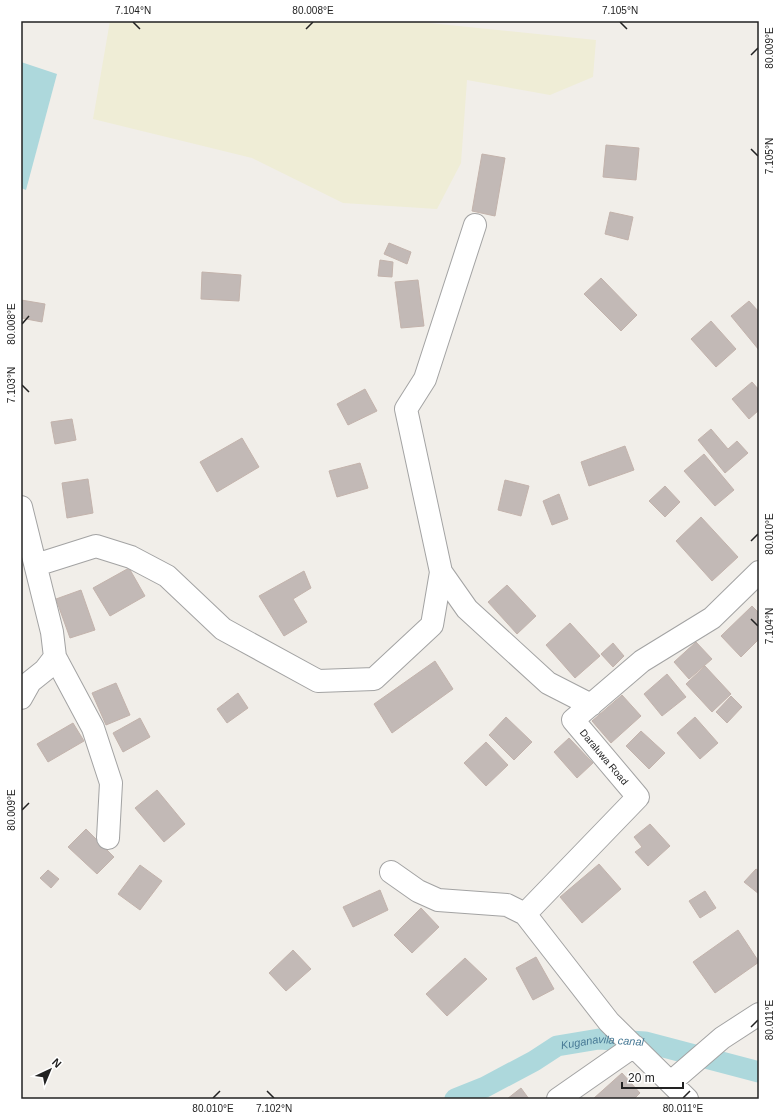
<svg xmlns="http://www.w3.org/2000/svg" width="780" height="1120" viewBox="0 0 780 1120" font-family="Helvetica,sans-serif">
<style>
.farmland{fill:#efedd6}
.water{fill:#add8dc}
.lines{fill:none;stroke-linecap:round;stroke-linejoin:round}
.canal{stroke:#add8dc;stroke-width:21}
.building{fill:#c2b9b6;stroke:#c3b3ac}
.minor-casing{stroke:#a3a3a3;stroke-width:24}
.minor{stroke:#fff;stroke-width:22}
.ticks{fill:none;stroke:#222;stroke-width:1.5}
.labels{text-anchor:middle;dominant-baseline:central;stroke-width:3;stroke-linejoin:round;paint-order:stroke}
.street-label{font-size:10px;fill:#222;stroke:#fff}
.water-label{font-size:11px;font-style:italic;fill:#487a96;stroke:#fff}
.neatline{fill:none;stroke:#222;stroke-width:1.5}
.ticks-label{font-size:10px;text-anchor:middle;fill:#222}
</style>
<rect width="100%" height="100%" fill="#f1eee9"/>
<!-- farmland -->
<path class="farmland" d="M 110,21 L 410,21 L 596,40 L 593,77 L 550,95 L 467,80 L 461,163 L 437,209 L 343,203 L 252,158 L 93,119 Z"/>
<!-- water -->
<path class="water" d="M 21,62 L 57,74 L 26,190 L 21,188 Z"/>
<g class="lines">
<!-- canal -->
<path class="canal" id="s1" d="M 455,1099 L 485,1087 L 534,1061 L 557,1046 L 599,1039 L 645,1042 L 759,1072"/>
</g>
<!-- building -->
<path class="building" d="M 606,145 L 639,148 L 636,180 L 603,177 Z
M 482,154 L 505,158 L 495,216 L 472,211 Z
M 610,212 L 633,217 L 628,240 L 605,234 Z
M 389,243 L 411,252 L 407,264 L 384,254 Z
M 380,260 L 393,262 L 392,277 L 378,276 Z
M 202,272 L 241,275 L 239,301 L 201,299 Z
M 601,278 L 637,315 L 621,331 L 584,294 Z
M 418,280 L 424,326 L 401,328 L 395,282 Z
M 21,300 L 45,304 L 42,322 L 21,318 Z
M 749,301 L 759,312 L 759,350 L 731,316 Z
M 711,321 L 736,349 L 716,367 L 691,339 Z
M 752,382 L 759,390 L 759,410 L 749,419 L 732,399 Z
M 365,389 L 377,411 L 348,425 L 337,404 Z
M 72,419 L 76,440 L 55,444 L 51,422 Z
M 711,429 L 728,449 L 737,441 L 748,453 L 725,473 L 698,440 Z
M 242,438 L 259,467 L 217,492 L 200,462 Z
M 625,446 L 634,470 L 589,486 L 581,462 Z
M 704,454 L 734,490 L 715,506 L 684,471 Z
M 360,463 L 368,488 L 337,497 L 329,471 Z
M 88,479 L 93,513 L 67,518 L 62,483 Z
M 505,480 L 529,486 L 521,516 L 498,510 Z
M 665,486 L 680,502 L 665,517 L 649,501 Z
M 559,494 L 568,519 L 552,525 L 543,501 Z
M 701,517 L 738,557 L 712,581 L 676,541 Z
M 129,568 L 145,596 L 110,616 L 93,588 Z
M 304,571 L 311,588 L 293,599 L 307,622 L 284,636 L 259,596 Z
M 507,585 L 536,616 L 517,634 L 488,602 Z
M 81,590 L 95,630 L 70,638 L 56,599 Z
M 752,606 L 759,613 L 759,639 L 741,657 L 721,636 Z
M 570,623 L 600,656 L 575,678 L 546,645 Z
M 696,642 L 712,659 L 689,679 L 674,662 Z
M 613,643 L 624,656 L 613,667 L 601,654 Z
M 435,661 L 453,689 L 392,733 L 374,704 Z
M 705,666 L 731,694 L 712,712 L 686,684 Z
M 667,674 L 686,697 L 662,716 L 644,694 Z
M 116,683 L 130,715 L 106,725 L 92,693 Z
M 238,693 L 248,708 L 227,723 L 217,709 Z
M 622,695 L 641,716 L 611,743 L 592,721 Z
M 731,696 L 742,707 L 727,723 L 716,712 Z
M 506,717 L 532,742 L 514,760 L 489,735 Z
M 695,717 L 718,743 L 700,759 L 677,733 Z
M 140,718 L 150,737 L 123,752 L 113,733 Z
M 73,723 L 84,741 L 48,762 L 37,744 Z
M 641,731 L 665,753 L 649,769 L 626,746 Z
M 569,738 L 593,763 L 577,778 L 554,752 Z
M 486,742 L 508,765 L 486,786 L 464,763 Z
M 157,790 L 185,824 L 164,842 L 135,808 Z
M 650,824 L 670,846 L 648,866 L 635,852 L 642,847 L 634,837 Z
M 86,829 L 114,857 L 97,874 L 68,847 Z
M 599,864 L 621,889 L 582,923 L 560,897 Z
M 140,865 L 162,881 L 140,910 L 118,894 Z
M 756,869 L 759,871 L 759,894 L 744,882 Z
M 48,870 L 59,879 L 51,888 L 40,878 Z
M 380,890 L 388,910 L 353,927 L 343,907 Z
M 705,891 L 716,908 L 700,918 L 689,901 Z
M 421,908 L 439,927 L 412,953 L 394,935 Z
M 738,930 L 759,962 L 715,993 L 693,962 Z
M 293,950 L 311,969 L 286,991 L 269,973 Z
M 536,957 L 554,989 L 533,1000 L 516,968 Z
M 465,958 L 487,979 L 447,1016 L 426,994 Z
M 622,1073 L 640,1093 L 634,1099 L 593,1099 Z
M 521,1088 L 529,1099 L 507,1099 Z"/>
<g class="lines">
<!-- minor casing -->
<g class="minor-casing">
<path id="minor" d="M 21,507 L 52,632 L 55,657 L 45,670 L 30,682 L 21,698
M 36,565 L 96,546 L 131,557 L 167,576 L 223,629 L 318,681 L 374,679 L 432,625 L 441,572 L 406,409 L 425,379 L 475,225
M 441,572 L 467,609 L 548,683 L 591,705
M 55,657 L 93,728 L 111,783 L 108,838
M 391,872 L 418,891 L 438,900 L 507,905 L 525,914 L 609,1022 L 687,1099
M 525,914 L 638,797 L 573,720 L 642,661 L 712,618 L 759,572
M 671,1082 L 722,1038 L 759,1014
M 558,1099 L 634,1046"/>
</g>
<!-- minor -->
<use href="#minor" class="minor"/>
</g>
<!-- ticks -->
<path class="ticks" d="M 133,22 L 140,29M 620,22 L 627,29M 306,29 L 313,22M 751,55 L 758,48M 751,149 L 758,156M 22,324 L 29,316M 22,385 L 29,392M 751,541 L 758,534M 751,619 L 758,626M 22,810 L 29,803M 751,1027 L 758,1020M 267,1091 L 274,1098M 213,1098 L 220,1091M 683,1098 L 690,1091"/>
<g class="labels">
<!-- street labels -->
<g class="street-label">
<text transform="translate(604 757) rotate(50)">Daraluwa Road</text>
</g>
<!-- water labels -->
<g class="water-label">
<text stroke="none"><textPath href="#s1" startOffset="161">Kuganavila canal</textPath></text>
</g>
</g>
<!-- border -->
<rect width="780" height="1120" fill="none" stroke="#ffffff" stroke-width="44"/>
<!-- north arrow -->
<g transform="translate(50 1070) rotate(44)" stroke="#ffffff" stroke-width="3" paint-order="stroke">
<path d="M0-3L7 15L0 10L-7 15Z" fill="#222222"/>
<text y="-6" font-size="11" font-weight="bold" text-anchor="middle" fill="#222222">N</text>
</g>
<!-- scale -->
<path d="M622 1082v6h61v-6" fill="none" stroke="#222222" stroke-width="2"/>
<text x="628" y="1082" font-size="12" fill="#222222" stroke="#ffffff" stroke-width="3" paint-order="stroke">20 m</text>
<rect x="22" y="22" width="736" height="1076" class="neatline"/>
<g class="ticks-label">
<text x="133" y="14">7.104°N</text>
<text x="313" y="14">80.008°E</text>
<text x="620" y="14">7.105°N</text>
<text transform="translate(769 48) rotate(-90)" y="4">80.009°E</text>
<text transform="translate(769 156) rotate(-90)" y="4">7.105°N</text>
<text transform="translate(11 324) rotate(-90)" y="4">80.008°E</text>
<text transform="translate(11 385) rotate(-90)" y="4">7.103°N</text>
<text transform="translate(769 534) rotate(-90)" y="4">80.010°E</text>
<text transform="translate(769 626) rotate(-90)" y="4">7.104°N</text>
<text transform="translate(11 810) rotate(-90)" y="4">80.009°E</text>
<text transform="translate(769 1020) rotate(-90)" y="4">80.011°E</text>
<text x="213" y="1112">80.010°E</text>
<text x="274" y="1112">7.102°N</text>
<text x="683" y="1112">80.011°E</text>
</g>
</svg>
